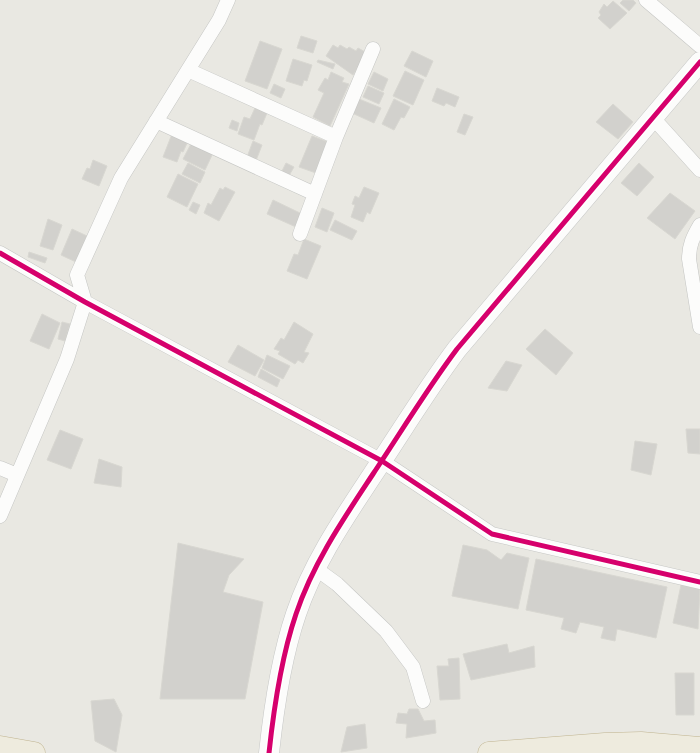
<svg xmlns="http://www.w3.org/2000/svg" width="700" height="753" viewBox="0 0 700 753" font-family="'Space Grotesk',sans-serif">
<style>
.building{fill:#d2d1cd;stroke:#d8d7d1}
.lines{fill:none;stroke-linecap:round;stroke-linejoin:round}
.street-casing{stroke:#c5c6c4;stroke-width:15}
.secondary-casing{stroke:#c6c7c6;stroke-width:21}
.highway-casing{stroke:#c0b490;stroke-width:23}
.street{stroke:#fcfcfb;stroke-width:14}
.secondary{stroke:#fcfcfb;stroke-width:20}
.highway{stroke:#eeebde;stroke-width:22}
.cycleway-casing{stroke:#fff;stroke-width:8}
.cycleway{stroke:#d6006c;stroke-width:5}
</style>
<rect width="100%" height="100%" fill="#e9e8e2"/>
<!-- building -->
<path class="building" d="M 623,0 L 633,0 L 636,3 L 629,11 L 620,3 Z
M 613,1 L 627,13 L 610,29 L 598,18 L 601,15 L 599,12 L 604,4 L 607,7 Z
M 301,36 L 317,41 L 313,53 L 297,48 Z
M 260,41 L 282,49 L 267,89 L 245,81 Z
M 333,45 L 338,48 L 340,45 L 347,49 L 349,47 L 356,51 L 358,48 L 367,53 L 353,75 L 326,56 Z
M 412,51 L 433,61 L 426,77 L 404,66 Z
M 293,59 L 312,65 L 307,81 L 304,80 L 302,86 L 286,81 Z
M 318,60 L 335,64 L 333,69 L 317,62 Z
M 405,71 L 424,80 L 413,105 L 393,96 Z
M 331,72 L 344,78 L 342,82 L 349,84 L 330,126 L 313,117 L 324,93 L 318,90 L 325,78 L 328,80 Z
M 374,72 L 388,79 L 383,91 L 368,84 Z
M 274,84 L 285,89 L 281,98 L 270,93 Z
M 368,86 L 384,93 L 379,104 L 363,97 Z
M 437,88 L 459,97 L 455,107 L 446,103 L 444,106 L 432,101 Z
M 359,99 L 381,108 L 374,123 L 352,113 Z
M 394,99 L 410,107 L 404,118 L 401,117 L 394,130 L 382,124 Z
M 613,104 L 633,122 L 618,139 L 596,122 Z
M 255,108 L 267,113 L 262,125 L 260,124 L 254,140 L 238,134 L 244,117 L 250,119 Z
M 464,114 L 473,117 L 465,135 L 457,132 Z
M 232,120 L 239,123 L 237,131 L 229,128 Z
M 172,134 L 188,141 L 183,152 L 181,151 L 177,162 L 163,157 Z
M 312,136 L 328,142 L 316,173 L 299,167 Z
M 253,141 L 262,145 L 255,163 L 246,160 Z
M 192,142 L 213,153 L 205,170 L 183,159 Z
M 93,160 L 107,166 L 99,186 L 82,179 L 87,168 L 90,169 Z
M 188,163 L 205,172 L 200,183 L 182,174 Z
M 286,163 L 294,167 L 287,179 L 280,175 Z
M 639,163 L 654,177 L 637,196 L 621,183 Z
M 178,174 L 198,184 L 187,207 L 167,197 Z
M 225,187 L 235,192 L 219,221 L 204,213 L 208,203 L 211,205 L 220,188 L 223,190 Z
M 364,187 L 379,193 L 370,214 L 367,212 L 363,222 L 351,217 L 355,205 L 352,204 L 355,196 L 359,198 Z
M 670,193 L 695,211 L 675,239 L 647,218 Z
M 273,200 L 302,214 L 296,227 L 267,214 Z
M 193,202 L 200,205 L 196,214 L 189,210 Z
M 322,208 L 334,213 L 327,232 L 315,227 Z
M 48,219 L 62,225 L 53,250 L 40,246 Z
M 335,220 L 357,231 L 352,240 L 330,230 Z
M 72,229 L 87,236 L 76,262 L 61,255 Z
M 304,239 L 321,246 L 307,279 L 287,271 L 294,254 L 298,255 Z
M 29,252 L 47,258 L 45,263 L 28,257 Z
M 42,314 L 60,323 L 49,349 L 30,341 Z
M 62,322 L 70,324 L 65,341 L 58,339 Z
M 294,322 L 313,334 L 304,352 L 309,353 L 303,363 L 298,360 L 295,364 L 278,354 L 280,351 L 274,349 L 281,338 L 284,340 Z
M 545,329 L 573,353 L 556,375 L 526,349 Z
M 238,345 L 264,360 L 255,376 L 228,362 Z
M 267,355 L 290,366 L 283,379 L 262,368 Z
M 506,361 L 522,365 L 507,391 L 488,388 Z
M 261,369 L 280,380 L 277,387 L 258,377 Z
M 686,429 L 700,429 L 700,454 L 688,453 Z
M 60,430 L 83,439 L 71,469 L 47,460 Z
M 635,441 L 657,444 L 651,475 L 631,470 Z
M 99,459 L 122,467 L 121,487 L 94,483 Z
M 178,543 L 244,559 L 229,575 L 223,592 L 263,602 L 245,699 L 160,699 Z
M 463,545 L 487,550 L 501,560 L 507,553 L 529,558 L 518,609 L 452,596 Z
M 536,559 L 667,587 L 656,638 L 617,629 L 615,641 L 601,638 L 604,627 L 580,622 L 576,633 L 561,629 L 564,618 L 526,610 Z
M 681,585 L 700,589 L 698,629 L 673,623 Z
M 507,644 L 509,653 L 534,646 L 535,667 L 471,680 L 463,654 Z
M 459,658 L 460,699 L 440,700 L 437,666 L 449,666 L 448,659 Z
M 675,673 L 694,673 L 694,715 L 676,715 Z
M 114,699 L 122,715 L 116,752 L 95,741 L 91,701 Z
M 409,709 L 418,709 L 424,721 L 435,720 L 436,733 L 406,738 L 407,724 L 396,723 L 398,713 L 407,714 Z
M 365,724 L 367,748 L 341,752 L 347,727 Z"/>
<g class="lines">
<!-- street casing -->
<g class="street-casing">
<path id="street" d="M 646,0 L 700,46
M 188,70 L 336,137
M 654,119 L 700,170
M 156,121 L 315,194
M 700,225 C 693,237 689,245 689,259 L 700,327
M 300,234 L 336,137 L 373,49
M 0,253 L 85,302 L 382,461 L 492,534 L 700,582
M 0,468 L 17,475
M 0,516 L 67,359 L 85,302 L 77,275 L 121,178 L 219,20 L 228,0
M 315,568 L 337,584 L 386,631 L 413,667 L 423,701"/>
</g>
<!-- secondary casing -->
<g class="secondary-casing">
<path id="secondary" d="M 269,753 C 274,706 281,658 296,614 C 313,563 344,518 373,474 C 401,432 427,389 457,349 L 700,62"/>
</g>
<!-- highway casing -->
<g class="highway-casing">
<path id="highway" d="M 0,747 L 34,753
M 489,753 L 605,744 L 641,743 L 700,748"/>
</g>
<!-- street -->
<use href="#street" class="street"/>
<!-- secondary -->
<use href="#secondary" class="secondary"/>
<!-- highway -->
<use href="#highway" class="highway"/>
<!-- cycleway casing -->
<g class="cycleway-casing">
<path id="cycleway" d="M 0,253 L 85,302 L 382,461 L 492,534 L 700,582
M 269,753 C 274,706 281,658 296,614 C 313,563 344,518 373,474 C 401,432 427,389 457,349 L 700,62"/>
</g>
<!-- cycleway -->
<use href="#cycleway" class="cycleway"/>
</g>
</svg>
